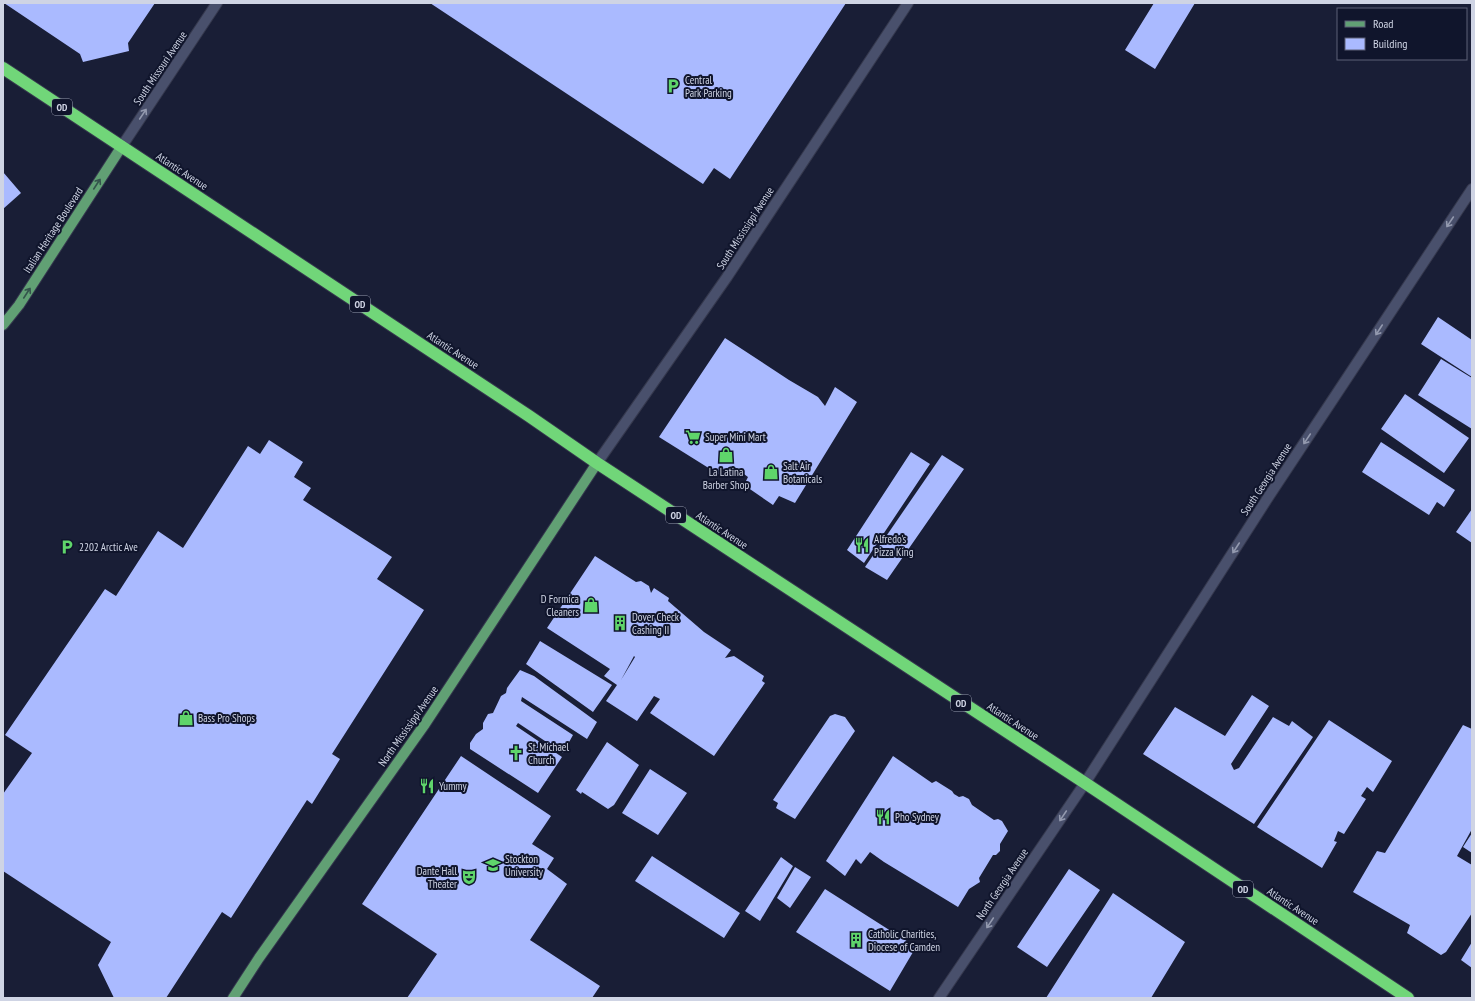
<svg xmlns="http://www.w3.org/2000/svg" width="1475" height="1001" viewBox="0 0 1475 1001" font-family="'PT Sans Narrow',sans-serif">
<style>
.building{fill:#aabaff;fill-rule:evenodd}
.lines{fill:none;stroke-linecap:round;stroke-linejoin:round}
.minor-casing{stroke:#35384d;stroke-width:12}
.major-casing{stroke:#35384d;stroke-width:12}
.highway-casing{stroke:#35384d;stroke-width:14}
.minor{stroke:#49506c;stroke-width:10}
.major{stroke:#61a074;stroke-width:10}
.highway{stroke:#71d679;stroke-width:12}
.oneway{stroke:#9399ae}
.oneway2{stroke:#34544c}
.labels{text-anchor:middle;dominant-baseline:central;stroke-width:4;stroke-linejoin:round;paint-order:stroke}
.shield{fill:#10152c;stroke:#969bad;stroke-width:1}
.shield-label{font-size:10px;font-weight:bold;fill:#cfd4e4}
.street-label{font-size:11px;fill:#cfd4e4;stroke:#10152c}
.poi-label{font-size:11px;fill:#cfd4e4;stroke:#10152c;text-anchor:start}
</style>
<rect width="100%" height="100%" fill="#191e36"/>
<!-- building -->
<path class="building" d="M 4,3 L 155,3 L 128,43 L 129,51 L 83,62 L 80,54 Z
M 430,3 L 846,3 L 730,179 L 714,168 L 703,184 Z
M 1154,3 L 1195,3 L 1155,69 L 1125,50 Z
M 3,172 L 21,193 L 3,209 Z
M 1438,317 L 1472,340 L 1472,377 L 1421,344 Z
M 725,338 L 789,380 L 818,397 L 825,406 L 835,387 L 857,402 L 795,503 L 779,496 L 773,505 L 744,485 L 748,477 L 733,466 L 723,477 L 659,437 Z
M 1441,359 L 1472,378 L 1472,429 L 1418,395 Z
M 1405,394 L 1469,438 L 1444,473 L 1381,429 Z
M 269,440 L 303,462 L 294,477 L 311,488 L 303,500 L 392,557 L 377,579 L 424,610 L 332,754 L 340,759 L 312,804 L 307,800 L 231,918 L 222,912 L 166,998 L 114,998 L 98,965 L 111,942 L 3,871 L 3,794 L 32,753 L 5,735 L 105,589 L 116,596 L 158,531 L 183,548 L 248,446 L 260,454 Z
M 1381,442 L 1455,490 L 1444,507 L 1437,502 L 1429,515 L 1362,472 Z
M 911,452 L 930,464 L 864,563 L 847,550 Z
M 942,455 L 964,469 L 887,580 L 865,567 Z
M 1472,509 L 1472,543 L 1456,532 Z
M 595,556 L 636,582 L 641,581 L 649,586 L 651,593 L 654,588 L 669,598 L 668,601 L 704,632 L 731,650 L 725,658 L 734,656 L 764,676 L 762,681 L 765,683 L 714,756 L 650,713 L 660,699 L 654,696 L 637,721 L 606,701 L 617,685 L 604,676 L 610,669 L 547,628 ZM 634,656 L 635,657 L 621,680 Z
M 540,641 L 612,685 L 593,712 L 526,664 Z
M 520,670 L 534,676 L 597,722 L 587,739 L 522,697 L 521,701 L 573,735 L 563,753 L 518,723 L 516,726 L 562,757 L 538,793 L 470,749 L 470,743 L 476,734 L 483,729 L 483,723 L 488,714 L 493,713 L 501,696 L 506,693 L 507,688 Z
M 1252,695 L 1269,706 L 1231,764 L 1234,770 L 1239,768 L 1273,717 L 1289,726 L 1292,721 L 1313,737 L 1254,824 L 1143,754 L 1175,707 L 1225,736 Z
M 835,714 L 845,717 L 855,731 L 795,819 L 776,808 L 778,803 L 773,800 L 830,716 Z
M 1329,720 L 1392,761 L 1373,792 L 1367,787 L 1361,796 L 1366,799 L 1344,834 L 1338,831 L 1334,841 L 1337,842 L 1322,868 L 1257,827 Z
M 1463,725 L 1472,729 L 1472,829 L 1457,856 L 1472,865 L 1472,913 L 1446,952 L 1441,955 L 1407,933 L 1410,925 L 1353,892 L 1377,851 L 1385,853 Z
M 607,742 L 639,765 L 614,805 L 608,809 L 582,792 L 581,794 L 576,790 Z
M 461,756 L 551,816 L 532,844 L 554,858 L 547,869 L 567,884 L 530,940 L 600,986 L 592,998 L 407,998 L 437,954 L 362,904 Z
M 893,756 L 932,783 L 936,781 L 952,791 L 954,794 L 959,797 L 963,796 L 969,799 L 972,805 L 994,820 L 998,819 L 1002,821 L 1008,831 L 1000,844 L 1000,851 L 996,855 L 993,855 L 979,878 L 980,882 L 969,889 L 958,907 L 884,862 L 870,852 L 861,864 L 856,859 L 845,876 L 826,861 Z
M 650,769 L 687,793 L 658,835 L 622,813 Z
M 1472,833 L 1472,853 L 1463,847 Z
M 652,856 L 740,913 L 724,938 L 635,881 Z
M 781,857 L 793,866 L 760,921 L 745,911 Z
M 795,867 L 811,877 L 790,908 L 777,898 Z
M 1069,869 L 1100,890 L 1047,967 L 1017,947 Z
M 825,889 L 916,947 L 890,991 L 796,932 Z
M 1113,893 L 1185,942 L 1151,998 L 1046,998 Z
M 1472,942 L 1472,968 L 1461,960 Z"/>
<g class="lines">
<!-- minor casing -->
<g class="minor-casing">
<path id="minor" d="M 122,146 L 217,3
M 597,463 L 727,277 L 908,3
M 939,998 L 1085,783 L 1269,496 L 1472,189"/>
</g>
<!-- major casing -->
<g class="major-casing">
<path id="major" d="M 3,325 L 19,305 L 122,146
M 233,998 L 259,958 L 425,724 L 597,463"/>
</g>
<!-- highway casing -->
<g class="highway-casing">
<path id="highway" d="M 3,68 L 529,416 L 597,463 L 1085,783 L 1408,998"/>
</g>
<!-- minor -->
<use href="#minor" class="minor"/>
<!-- major -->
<use href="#major" class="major"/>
<!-- highway -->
<use href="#highway" class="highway"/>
</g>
<!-- one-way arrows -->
<defs><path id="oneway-shaft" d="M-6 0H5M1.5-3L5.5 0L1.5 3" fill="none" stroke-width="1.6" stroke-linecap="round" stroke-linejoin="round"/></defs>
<g class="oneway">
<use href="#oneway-shaft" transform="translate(143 114) rotate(-56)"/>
<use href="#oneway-shaft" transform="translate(1450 222) rotate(124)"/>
<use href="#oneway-shaft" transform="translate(1379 330) rotate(123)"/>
<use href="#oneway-shaft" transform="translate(1307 439) rotate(124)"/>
<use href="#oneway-shaft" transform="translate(1236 548) rotate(123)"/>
<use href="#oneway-shaft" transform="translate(1063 816) rotate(124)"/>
<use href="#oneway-shaft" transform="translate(990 923) rotate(124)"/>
</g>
<g class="oneway2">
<use href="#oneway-shaft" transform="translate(97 184) rotate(-57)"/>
<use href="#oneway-shaft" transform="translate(27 293) rotate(-57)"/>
</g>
<!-- icons -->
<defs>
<g id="parking-bare" transform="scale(1.2)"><path d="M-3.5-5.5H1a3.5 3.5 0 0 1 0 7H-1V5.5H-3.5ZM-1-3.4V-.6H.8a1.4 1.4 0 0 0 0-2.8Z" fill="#5fd56b" stroke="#10152c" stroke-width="2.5" paint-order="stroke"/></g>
<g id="supermarket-bare" transform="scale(1.2)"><path d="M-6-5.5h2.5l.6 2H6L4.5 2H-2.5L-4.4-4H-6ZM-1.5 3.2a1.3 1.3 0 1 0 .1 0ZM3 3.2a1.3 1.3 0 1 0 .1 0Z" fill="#5fd56b" stroke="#10152c" stroke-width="2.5" paint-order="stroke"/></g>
<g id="shop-bare" transform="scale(1.2)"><path d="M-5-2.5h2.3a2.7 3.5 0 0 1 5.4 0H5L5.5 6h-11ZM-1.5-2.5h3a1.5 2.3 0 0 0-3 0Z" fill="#5fd56b" stroke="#10152c" stroke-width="2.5" paint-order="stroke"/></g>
<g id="restaurant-bare" transform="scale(1.2)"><path d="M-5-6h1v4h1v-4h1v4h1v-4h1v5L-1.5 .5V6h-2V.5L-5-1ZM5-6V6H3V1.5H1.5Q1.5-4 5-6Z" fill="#5fd56b" stroke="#10152c" stroke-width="2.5" paint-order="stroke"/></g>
<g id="building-bare" transform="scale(1.2)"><path d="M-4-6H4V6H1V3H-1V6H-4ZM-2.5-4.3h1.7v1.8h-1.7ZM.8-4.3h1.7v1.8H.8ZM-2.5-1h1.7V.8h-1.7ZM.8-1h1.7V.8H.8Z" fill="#5fd56b" stroke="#10152c" stroke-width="2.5" paint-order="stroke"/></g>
<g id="church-bare" transform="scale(1.2)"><path d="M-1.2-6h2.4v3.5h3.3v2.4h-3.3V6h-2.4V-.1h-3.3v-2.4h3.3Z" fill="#5fd56b" stroke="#10152c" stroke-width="2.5" paint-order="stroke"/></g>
<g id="university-bare" transform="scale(1.2)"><path d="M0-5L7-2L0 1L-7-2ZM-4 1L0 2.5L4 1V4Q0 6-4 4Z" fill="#5fd56b" stroke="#10152c" stroke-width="2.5" paint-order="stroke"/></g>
<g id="theatre-bare" transform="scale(1.2)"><path d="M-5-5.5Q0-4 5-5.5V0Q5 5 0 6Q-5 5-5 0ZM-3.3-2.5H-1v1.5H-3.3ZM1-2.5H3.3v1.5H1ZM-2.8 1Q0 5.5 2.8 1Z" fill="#5fd56b" stroke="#10152c" stroke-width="2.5" paint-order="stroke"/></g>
</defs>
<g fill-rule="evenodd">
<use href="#parking-bare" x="673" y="86"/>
<use href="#supermarket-bare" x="693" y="437"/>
<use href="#shop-bare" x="726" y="455"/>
<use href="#shop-bare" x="771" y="472"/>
<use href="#restaurant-bare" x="862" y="545"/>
<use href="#parking-bare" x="67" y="547"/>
<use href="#shop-bare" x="591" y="605"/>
<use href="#building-bare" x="620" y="623"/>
<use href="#shop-bare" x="186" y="718"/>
<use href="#church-bare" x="516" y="753"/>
<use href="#restaurant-bare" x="427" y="786"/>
<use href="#restaurant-bare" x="883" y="817"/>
<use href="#university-bare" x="493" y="865"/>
<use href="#theatre-bare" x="469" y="877"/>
<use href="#building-bare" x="856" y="940"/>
</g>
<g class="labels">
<!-- shield labels -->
<g class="shield">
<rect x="52" y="99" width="20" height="16" rx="3"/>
<rect x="350" y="296" width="20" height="16" rx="3"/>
<rect x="666" y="507" width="20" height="16" rx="3"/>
<rect x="951" y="695" width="20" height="16" rx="3"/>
<rect x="1233" y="881" width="20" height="16" rx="3"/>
</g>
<g class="shield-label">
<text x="62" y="107">OD</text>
<text x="360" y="304">OD</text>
<text x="676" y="515">OD</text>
<text x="961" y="703">OD</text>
<text x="1243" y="889">OD</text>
</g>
<!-- street labels -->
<g class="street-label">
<text transform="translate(160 68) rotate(-56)">South Missouri Avenue</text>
<text transform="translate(182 171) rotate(33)">Atlantic Avenue</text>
<text transform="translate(745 228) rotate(-57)">South Mississippi Avenue</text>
<text transform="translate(53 230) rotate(-57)">Italian Heritage Boulevard</text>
<text transform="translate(453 350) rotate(33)">Atlantic Avenue</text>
<text transform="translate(1266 479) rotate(-57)">South Georgia Avenue</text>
<text transform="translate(722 530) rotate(33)">Atlantic Avenue</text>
<text transform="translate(1013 721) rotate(33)">Atlantic Avenue</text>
<text transform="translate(408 726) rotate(-55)">North Mississippi Avenue</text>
<text transform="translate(1002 884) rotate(-56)">North Georgia Avenue</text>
<text transform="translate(1293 906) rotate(33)">Atlantic Avenue</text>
</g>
<!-- poi labels -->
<g class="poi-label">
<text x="685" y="80">Central<tspan x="685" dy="13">Park Parking</tspan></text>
<text x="705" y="437">Super Mini Mart</text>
<text x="783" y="466">Salt Air<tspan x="783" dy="13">Botanicals</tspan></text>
<text x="726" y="472" text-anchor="middle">La Latina<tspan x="726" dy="13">Barber Shop</tspan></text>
<text x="874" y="539">Alfredo's<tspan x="874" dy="13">Pizza King</tspan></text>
<text x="79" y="547">2202 Arctic Ave</text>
<text x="579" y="599" text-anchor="end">D Formica<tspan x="579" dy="13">Cleaners</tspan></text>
<text x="632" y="617">Dover Check<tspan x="632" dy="13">Cashing II</tspan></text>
<text x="198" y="718">Bass Pro Shops</text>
<text x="528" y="747">St. Michael<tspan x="528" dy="13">Church</tspan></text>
<text x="439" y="786">Yummy</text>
<text x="895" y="817">Pho Sydney</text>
<text x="505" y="859">Stockton<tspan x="505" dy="13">University</tspan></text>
<text x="457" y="871" text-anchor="end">Dante Hall<tspan x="457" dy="13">Theater</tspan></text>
<text x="868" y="934">Catholic Charities,<tspan x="868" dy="13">Diocese of Camden</tspan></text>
</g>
</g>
<!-- border -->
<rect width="1475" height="1001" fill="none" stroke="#cfd4e4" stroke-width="8"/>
<!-- legend -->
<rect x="1337" y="8" width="130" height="52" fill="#10152c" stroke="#5c6176"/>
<rect x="1345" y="21" width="20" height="6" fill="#61a074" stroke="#5c6176"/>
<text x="1373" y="28" font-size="12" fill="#cfd4e4">Road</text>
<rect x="1345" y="38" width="20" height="12" fill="#aabaff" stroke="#5c6176"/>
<text x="1373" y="48" font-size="12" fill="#cfd4e4">Building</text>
</svg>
